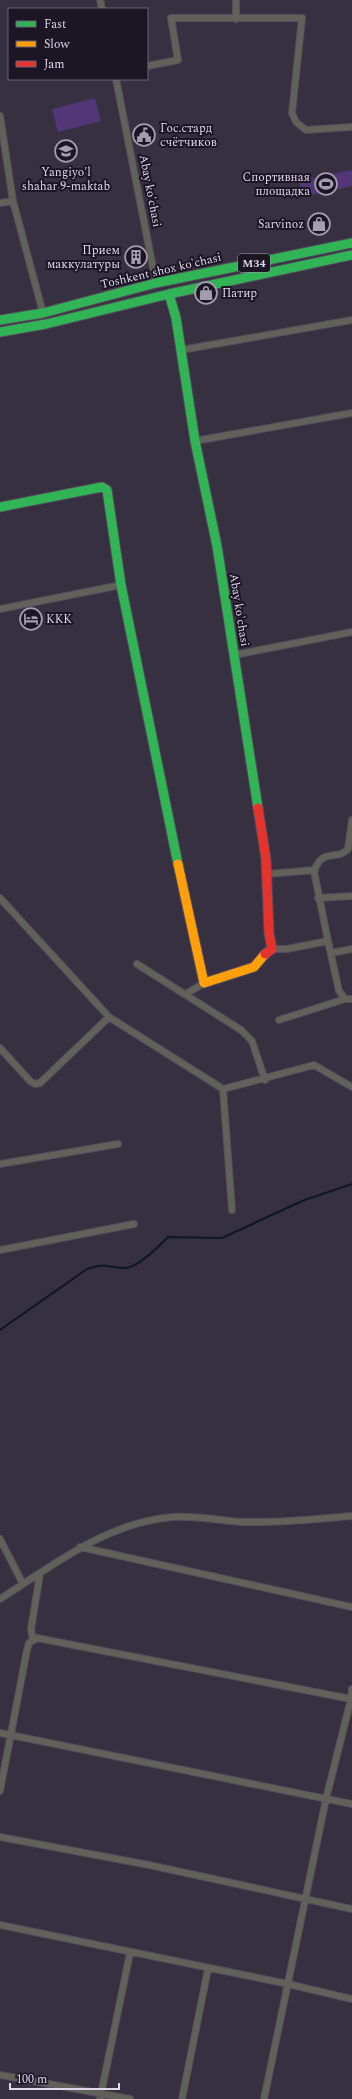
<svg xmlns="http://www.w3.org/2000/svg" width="352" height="2099" viewBox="0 0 352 2099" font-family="Spectral,serif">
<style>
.green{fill:#533677}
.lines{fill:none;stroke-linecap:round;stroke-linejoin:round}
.stream{stroke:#0c1824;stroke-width:2}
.street-casing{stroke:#534c5b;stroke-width:8}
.fast-casing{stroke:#534c5b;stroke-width:11}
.slow-casing{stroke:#534c5b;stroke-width:11}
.jam-casing{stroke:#534c5b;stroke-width:11}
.street{stroke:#606259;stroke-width:6}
.fast{stroke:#30b455;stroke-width:9}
.slow{stroke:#ff9f0a;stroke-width:9}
.jam{stroke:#e5322d;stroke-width:9}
.labels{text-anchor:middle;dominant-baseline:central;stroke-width:4;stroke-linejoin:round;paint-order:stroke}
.shield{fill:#1b1524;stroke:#a49db0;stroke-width:1}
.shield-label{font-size:11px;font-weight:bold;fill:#dfd7ec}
.poi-label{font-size:12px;fill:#dfd7ec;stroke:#1b1524;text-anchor:start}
.street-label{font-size:12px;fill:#dfd7ec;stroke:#1b1524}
</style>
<rect width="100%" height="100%" fill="#373041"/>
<!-- green -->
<path class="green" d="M 95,98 L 101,121 L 58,132 L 52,109 Z
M 352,170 L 352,186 L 302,197 L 299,181 Z"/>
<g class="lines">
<!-- stream -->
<path class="stream" d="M 0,1330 L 87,1269 C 107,1262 106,1268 124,1268 C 137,1269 159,1246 168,1237 L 222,1238 L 302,1201 L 352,1184"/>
<!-- street casing -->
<g class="street-casing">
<path id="street" d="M 100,0 L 102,9
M 236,19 L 236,0
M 147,66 L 178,60 L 171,18 L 302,18 L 292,113 L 296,122 L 306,130 L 352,127
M 116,79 L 156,283
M 0,116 L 13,201 L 43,313
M 0,203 L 13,201
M 181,350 L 352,320
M 195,441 L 352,413
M 0,609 L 121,585
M 234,655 L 352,632
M 267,874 L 315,870
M 0,898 L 109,1017 L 223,1089 L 232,1210
M 318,898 L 352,896
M 328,941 L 314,871 C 324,846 336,862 348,849 L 352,820
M 272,949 L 287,949 L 328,941 L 339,991 L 345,999
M 331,953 L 352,949
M 137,964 L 241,1030 L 252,1041 L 265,1080
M 186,994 L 204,983
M 279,1020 L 345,999 L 352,999
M 0,1048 L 30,1081 L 35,1084 L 40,1083 L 109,1017
M 223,1089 L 314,1065 L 352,1087
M 0,1164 L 118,1144
M 0,1250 L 134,1224
M 0,1539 L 23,1584
M 80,1547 L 352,1607
M 0,1599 C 54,1565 107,1522 173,1517 C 194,1515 222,1521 243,1522 C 279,1523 316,1519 352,1516
M 33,1640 L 31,1629 L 40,1574
M 351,1699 L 352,1689
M 0,1733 L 352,1804
M 0,1791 L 27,1650 L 29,1643 L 37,1638 L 351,1699 L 326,1799 L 264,2099
M 0,1837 L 149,1865 L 352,1909
M 0,1925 L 288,1984 L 352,1999
M 0,2075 L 130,2099
M 100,2099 L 130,1953
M 182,2099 L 208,1969"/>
</g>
<!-- fast casing -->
<g class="fast-casing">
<path id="fast" d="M 169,294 L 176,318 L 195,441 L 217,546 L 258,808
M 0,320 L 43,313 L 156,283 L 352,243
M 0,332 L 46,324 L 169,294 L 352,255
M 0,507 L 102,487 L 107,490 L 121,585 L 178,864"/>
</g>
<!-- slow casing -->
<g class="slow-casing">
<path id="slow" d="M 178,864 L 204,983 L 254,967 L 265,954"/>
</g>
<!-- jam casing -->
<g class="jam-casing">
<path id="jam" d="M 258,808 L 266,859 L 269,933 L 272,949 L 265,954"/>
</g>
<!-- street -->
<use href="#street" class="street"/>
<!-- fast -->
<use href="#fast" class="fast"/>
<!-- slow -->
<use href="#slow" class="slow"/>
<!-- jam -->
<use href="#jam" class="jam"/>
</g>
<!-- icons -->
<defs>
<g id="civic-ring" transform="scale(1.15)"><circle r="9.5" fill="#1b1524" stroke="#a49db0" stroke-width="1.5"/><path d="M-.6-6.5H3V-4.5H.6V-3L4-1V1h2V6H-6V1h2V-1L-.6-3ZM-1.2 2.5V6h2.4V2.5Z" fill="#a49db0"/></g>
<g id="school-ring" transform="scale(1.15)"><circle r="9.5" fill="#1b1524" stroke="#a49db0" stroke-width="1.5"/><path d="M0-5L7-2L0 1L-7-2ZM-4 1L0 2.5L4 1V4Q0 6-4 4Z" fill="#a49db0"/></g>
<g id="stadium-ring" transform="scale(1.15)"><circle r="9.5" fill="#1b1524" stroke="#a49db0" stroke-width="1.5"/><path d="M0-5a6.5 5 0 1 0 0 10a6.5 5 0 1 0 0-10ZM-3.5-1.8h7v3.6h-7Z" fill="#a49db0"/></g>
<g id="shop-ring" transform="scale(1.15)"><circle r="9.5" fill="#1b1524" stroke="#a49db0" stroke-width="1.5"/><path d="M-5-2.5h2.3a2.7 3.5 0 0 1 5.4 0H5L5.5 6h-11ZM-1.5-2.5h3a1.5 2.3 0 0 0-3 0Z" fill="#a49db0"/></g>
<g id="building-ring" transform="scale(1.15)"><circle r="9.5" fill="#1b1524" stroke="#a49db0" stroke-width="1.5"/><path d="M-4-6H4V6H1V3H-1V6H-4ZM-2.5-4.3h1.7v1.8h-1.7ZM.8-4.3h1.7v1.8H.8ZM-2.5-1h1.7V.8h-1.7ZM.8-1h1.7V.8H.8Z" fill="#a49db0"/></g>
<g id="hotel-ring" transform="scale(1.15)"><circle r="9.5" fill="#1b1524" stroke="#a49db0" stroke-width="1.5"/><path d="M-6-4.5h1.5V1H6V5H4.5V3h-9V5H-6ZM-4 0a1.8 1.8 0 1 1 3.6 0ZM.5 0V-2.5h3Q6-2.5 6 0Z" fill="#a49db0"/></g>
</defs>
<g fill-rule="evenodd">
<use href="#civic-ring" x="144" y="135"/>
<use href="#school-ring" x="66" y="151"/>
<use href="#stadium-ring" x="326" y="184"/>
<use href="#shop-ring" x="319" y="224"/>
<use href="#building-ring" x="136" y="257"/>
<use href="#shop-ring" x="206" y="293"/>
<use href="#hotel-ring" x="31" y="619"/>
</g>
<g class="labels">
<!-- shield labels -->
<rect class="shield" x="238" y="254" width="32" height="18" rx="3"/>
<g class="shield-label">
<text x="254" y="263">M34</text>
</g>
<!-- poi labels -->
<g class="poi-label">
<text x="160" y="128">Гос.стард<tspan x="160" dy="14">счётчиков</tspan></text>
<text x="66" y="172" text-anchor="middle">Yangiyo'l<tspan x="66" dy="14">shahar 9-maktab</tspan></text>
<text x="310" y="177" text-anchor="end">Спортивная<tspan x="310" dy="14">площадка</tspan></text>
<text x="304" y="224" text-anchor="end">Sarvinoz</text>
<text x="120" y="250" text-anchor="end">Прием<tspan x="120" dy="14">маккулатуры</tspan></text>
<text x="222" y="293">Патир</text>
<text x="46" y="619">KKK</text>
</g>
<!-- street labels -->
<g class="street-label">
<text transform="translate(150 191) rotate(79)">Abay ko'chasi</text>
<text transform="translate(161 271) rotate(-13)">Toshkent shox ko'chasi</text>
<text transform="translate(239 610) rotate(81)">Abay ko'chasi</text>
</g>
</g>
<!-- legend -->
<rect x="8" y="8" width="140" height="72" fill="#1b1524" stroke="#696374"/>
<rect x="16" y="21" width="20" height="6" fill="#30b455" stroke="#696374"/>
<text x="44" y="28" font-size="12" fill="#dfd7ec">Fast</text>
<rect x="16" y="41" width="20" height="6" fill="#ff9f0a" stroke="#696374"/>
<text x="44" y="48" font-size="12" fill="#dfd7ec">Slow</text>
<rect x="16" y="61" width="20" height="6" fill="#e5322d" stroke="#696374"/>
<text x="44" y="68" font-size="12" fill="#dfd7ec">Jam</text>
<!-- scale -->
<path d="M10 2083v6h109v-6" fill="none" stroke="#dfd7ec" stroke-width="2"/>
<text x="16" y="2083" font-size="12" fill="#dfd7ec" stroke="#1b1524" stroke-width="3" paint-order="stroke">100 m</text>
</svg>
